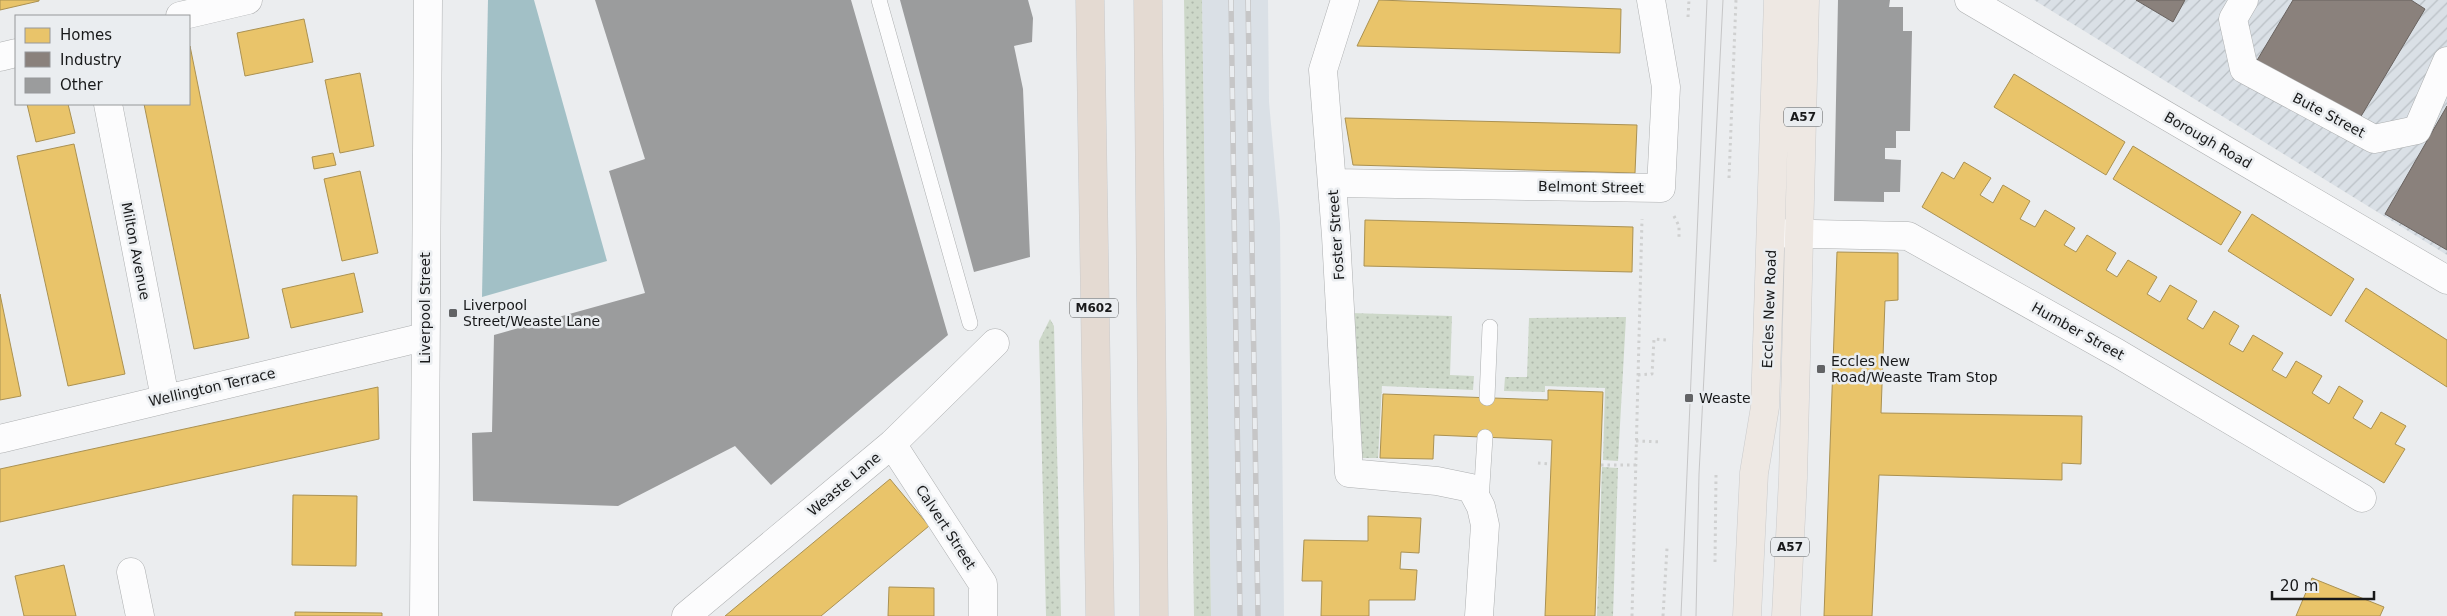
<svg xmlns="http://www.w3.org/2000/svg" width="2447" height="616" viewBox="0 0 2447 616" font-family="'DejaVu Sans',sans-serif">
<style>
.industrial{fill:url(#industrial-furrows)}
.built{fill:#dae0e6}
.grass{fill:url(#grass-dots)}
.water{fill:#a2c0c6}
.homes{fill:#e9c46a;stroke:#aa9152}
.industry{fill:#8a817c;stroke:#68625f}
.building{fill:#9b9c9d}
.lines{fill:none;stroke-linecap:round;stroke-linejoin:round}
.service-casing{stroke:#adafb0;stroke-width:16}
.minor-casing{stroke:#adafb0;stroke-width:29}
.tertiary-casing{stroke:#adafb0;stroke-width:29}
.primary-casing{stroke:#cacbcc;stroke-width:29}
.motorway-casing{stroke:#cacbcc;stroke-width:29}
.path{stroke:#cfd0d0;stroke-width:3;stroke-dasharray:2.5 4;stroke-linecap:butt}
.service{stroke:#fcfcfd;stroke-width:15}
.minor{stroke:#fcfcfd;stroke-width:28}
.tertiary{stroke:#fcfcfd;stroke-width:28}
.primary{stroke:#eee8e3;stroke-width:28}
.motorway{stroke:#e4dad2;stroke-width:28}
.tram{stroke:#c6c6c7;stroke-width:1}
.rail-casing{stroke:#c6c6c7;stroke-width:5.5}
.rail{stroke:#eaedf0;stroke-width:4;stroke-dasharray:11;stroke-linecap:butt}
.poi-dot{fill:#626365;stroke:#eaedf0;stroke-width:2}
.labels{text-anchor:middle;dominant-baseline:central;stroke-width:5;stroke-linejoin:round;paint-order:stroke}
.shield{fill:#eaedf0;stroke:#57595a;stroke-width:1}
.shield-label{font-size:12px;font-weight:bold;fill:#18191a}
.street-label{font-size:14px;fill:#18191a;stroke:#eaedf0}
.poi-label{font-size:14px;fill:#18191a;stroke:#eaedf0;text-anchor:start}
</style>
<defs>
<pattern id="industrial-furrows" width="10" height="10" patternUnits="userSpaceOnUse" patternTransform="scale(1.25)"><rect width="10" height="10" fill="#dae0e6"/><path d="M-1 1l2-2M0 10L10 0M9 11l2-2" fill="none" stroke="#bac0c5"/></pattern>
<pattern id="grass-dots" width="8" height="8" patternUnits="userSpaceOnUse" patternTransform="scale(1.25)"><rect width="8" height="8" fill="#cdd8c9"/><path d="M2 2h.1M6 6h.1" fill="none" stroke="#afb9ac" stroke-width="1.8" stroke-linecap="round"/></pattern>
</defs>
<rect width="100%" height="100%" fill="#ebedef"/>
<!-- industrial -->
<path class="industrial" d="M 2034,0 L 2447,0 L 2447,255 Z"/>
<!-- built -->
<path class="built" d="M 1202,0 L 1268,0 L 1269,102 L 1280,223 L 1284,616 L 1211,616 Z"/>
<!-- grass -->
<path class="grass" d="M 1184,0 L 1202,0 L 1211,616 L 1194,616 Z
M 1350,313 L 1452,316 L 1450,375 L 1474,376 L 1473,390 L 1382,386 L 1378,458 L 1357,458 Z
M 1626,317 L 1618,461 L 1603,460 L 1605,388 L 1545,386 L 1545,392 L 1504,391 L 1505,377 L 1527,377 L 1529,318 Z
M 1050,319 L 1054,326 L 1061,616 L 1046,616 L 1039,341 Z
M 1602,467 L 1618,468 L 1613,616 L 1597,616 Z"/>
<!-- water -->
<path class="water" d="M 488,0 L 534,0 L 607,261 L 482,297 Z"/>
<!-- homes -->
<path class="homes" d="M 0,0 L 39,0 L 39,1 L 0,10 Z
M 1379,0 L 1621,9 L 1620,53 L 1357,46 Z
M 304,19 L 313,62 L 245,76 L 237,33 Z
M 190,46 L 249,338 L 194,349 L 144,104 L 189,104 Z
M 360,73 L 374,146 L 340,153 L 325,80 Z
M 2014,74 L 2125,142 L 2106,175 L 1994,107 Z
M 27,104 L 68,104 L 75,133 L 36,142 Z
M 1345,118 L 1637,125 L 1635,173 L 1353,165 Z
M 74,144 L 125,374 L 68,386 L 17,156 Z
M 2133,146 L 2241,212 L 2221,245 L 2113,179 Z
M 333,153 L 336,165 L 314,169 L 312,157 Z
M 1964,162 L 1991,178 L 1980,195 L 1993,203 L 2003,185 L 2030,201 L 2020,219 L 2035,227 L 2045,210 L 2075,228 L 2064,245 L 2076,252 L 2087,235 L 2116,253 L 2106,270 L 2117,277 L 2128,260 L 2157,277 L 2147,294 L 2160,302 L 2170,285 L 2197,301 L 2187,319 L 2203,329 L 2214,311 L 2239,326 L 2229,344 L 2243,352 L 2253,335 L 2283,353 L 2272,370 L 2286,378 L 2296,361 L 2322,376 L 2312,393 L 2329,404 L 2339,386 L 2363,401 L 2353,418 L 2371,429 L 2381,412 L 2406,426 L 2395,444 L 2405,449 L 2384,483 L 1922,207 L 1942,172 L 1954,179 Z
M 360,171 L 378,253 L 342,261 L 324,179 Z
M 2252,214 L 2354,279 L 2331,316 L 2228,251 Z
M 1365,220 L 1633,227 L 1632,272 L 1364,266 Z
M 1837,252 L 1898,253 L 1898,300 L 1885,301 L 1881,413 L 2082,416 L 2081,464 L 2062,463 L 2062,480 L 1879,475 L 1872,616 L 1824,616 Z
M 354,273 L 363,312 L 291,328 L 282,289 Z
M 2366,288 L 2447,340 L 2447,387 L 2345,321 Z
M 0,294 L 21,396 L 0,400 Z
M 378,387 L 379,439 L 0,522 L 0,469 Z
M 1548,390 L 1603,392 L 1595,616 L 1545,616 L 1552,440 L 1434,435 L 1433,459 L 1380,458 L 1383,394 L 1548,400 Z
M 890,479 L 929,526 L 821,616 L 725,616 Z
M 293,495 L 357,496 L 356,566 L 292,565 Z
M 1368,516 L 1421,518 L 1419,553 L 1401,552 L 1400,569 L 1417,570 L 1415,600 L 1369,600 L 1369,616 L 1321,616 L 1322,581 L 1302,581 L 1304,540 L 1368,541 Z
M 64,565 L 76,616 L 24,616 L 15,576 Z
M 2312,578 L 2384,607 L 2380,616 L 2296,616 Z
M 889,587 L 934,588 L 934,616 L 888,616 Z
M 295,612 L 382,613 L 382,616 L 295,616 Z"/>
<!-- industry -->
<path class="industry" d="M 2136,0 L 2185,0 L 2173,22 Z
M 2293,0 L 2411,0 L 2425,9 L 2357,123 L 2256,62 Z
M 2447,106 L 2447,250 L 2385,214 Z"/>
<!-- building -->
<path class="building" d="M 595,0 L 851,0 L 948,335 L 771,485 L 735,446 L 618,506 L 473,501 L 472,433 L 492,432 L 494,335 L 645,293 L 609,171 L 645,159 Z
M 900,0 L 1028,0 L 1033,18 L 1032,42 L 1014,46 L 1023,89 L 1030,257 L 974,272 Z
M 1838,0 L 1890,0 L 1889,7 L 1903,7 L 1903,31 L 1912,31 L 1910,131 L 1896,131 L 1896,148 L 1885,148 L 1885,159 L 1901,160 L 1900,192 L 1884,192 L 1884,202 L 1834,201 Z"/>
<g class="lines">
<!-- service casing -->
<g class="service-casing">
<path id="service" d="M 879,0 L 970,323
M 1487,398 L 1490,327
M 1481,501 L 1485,437"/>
</g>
<!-- minor casing -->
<g class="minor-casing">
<path id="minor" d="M 1345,0 L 1323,70 L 1336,236 L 1349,473 L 1437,481 L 1471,488 L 1481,507 L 1485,525 L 1479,616
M 1969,0 L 2447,280
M 2244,0 L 2233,19 L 2244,69 L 2374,139 L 2417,130 L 2447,61
M 180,16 L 248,0
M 0,57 L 16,53
M 108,104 L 165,398
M 1332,183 L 1661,188 L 1666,87 L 1651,0
M 1772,233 L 1908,236 L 2117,353 L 2362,498
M 0,439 L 424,337
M 892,444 L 983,584 L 983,616
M 131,572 L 140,616
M 686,616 L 892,444 L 995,343"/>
</g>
<!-- tertiary casing -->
<g class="tertiary-casing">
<path id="tertiary" d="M 424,616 L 428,0"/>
</g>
<!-- primary casing -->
<g class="primary-casing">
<path id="primary" d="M 1747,616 L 1754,473 L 1765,407 L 1778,0
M 1786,616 L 1793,478 L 1805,0"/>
</g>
<!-- motorway casing -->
<g class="motorway-casing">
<path id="motorway" d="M 1090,0 L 1100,616
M 1148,0 L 1154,616"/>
</g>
<!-- path -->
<path class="path" d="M 1688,17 L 1689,0
M 1729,178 L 1736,0
M 1674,216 L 1679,226 L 1679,238
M 1638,375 L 1652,374 L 1654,339 L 1667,340
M 1636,441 L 1662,442
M 1538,463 L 1551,464
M 1601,465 L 1636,465
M 1715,562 L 1716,475
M 1632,616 L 1642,219
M 1663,616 L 1667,548"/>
<!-- service -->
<use href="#service" class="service"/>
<!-- minor -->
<use href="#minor" class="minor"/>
<!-- tertiary -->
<use href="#tertiary" class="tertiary"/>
<!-- primary -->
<use href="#primary" class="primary"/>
<!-- motorway -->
<use href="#motorway" class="motorway"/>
<!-- tram -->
<path class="tram" d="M 1681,616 L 1707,0
M 1696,616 L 1699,474 L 1723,0"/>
<!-- rail casing -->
<g class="rail-casing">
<path id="rail" d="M 1231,0 L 1240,616
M 1248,0 L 1258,616"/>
</g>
<!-- rail -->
<use href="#rail" class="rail"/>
</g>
<!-- markers -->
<g class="poi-dot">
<rect x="448" y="308" width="10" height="10" rx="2.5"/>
<rect x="1816" y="364" width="10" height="10" rx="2.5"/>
<rect x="1684" y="393" width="10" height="10" rx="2.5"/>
</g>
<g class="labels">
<!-- shield labels -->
<g class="shield">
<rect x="1784" y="107.5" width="38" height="19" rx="4"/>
<rect x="1070" y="298.5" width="48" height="19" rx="4"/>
<rect x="1771" y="537.5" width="38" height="19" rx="4"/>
</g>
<g class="shield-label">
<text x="1803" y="117">A57</text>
<text x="1094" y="308">M602</text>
<text x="1790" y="547">A57</text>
</g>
<!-- street labels -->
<g class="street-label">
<text transform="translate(2329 115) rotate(28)">Bute Street</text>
<text transform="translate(2208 140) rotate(30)">Borough Road</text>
<text transform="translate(1591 187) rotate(1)">Belmont Street</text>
<text transform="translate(1336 235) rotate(-94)">Foster Street</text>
<text transform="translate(136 251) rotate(79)">Milton Avenue</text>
<text transform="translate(425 308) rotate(-90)">Liverpool Street</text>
<text transform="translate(1769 309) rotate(-88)">Eccles New Road</text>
<text transform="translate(2078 331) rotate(29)">Humber Street</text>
<text transform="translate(212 387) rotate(-13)">Wellington Terrace</text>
<text transform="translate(844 484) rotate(-40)">Weaste Lane</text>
<text transform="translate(946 527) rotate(57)">Calvert Street</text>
</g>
<!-- poi labels -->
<g class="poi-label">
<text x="463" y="305">Liverpool<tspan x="463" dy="16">Street/Weaste Lane</tspan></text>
<text x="1831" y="361">Eccles New<tspan x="1831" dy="16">Road/Weaste Tram Stop</tspan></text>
<text x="1699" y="398">Weaste</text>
</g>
</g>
<!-- legend -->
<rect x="15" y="15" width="175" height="90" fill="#eaedf0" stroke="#96989a"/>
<rect x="25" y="28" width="25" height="15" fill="#e9c46a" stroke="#96989a"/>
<text x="60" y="40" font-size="15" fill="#18191a">Homes</text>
<rect x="25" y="52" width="25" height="15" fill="#8a817c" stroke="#96989a"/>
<text x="60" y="65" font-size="15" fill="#18191a">Industry</text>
<rect x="25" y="78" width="25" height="15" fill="#9b9c9d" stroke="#96989a"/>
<text x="60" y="90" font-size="15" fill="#18191a">Other</text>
<!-- scale -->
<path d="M2272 591v8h102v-8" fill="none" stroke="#18191a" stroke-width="2.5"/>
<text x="2280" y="591" font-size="15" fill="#18191a" stroke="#eaedf0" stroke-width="4" paint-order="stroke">20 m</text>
</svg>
